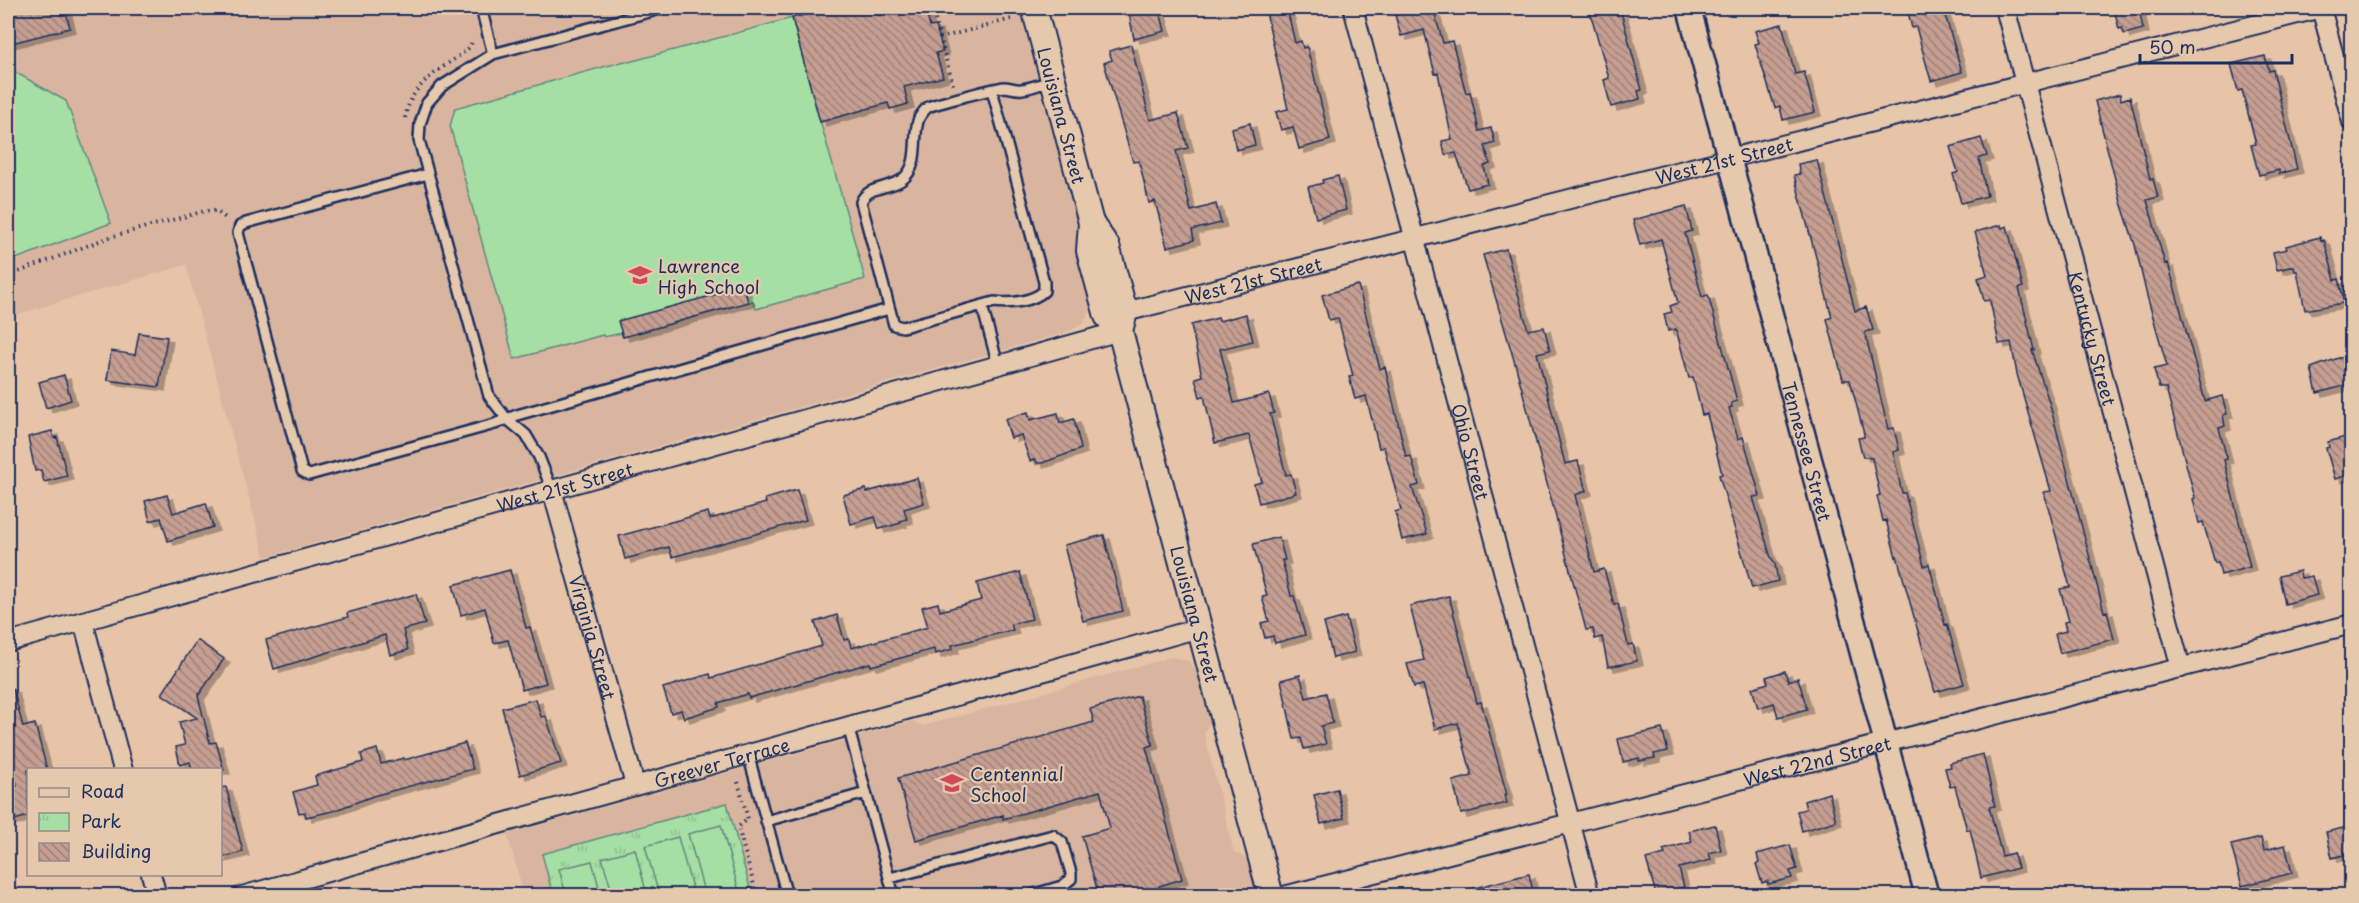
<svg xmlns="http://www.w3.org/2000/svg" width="2359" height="903" viewBox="0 0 2359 903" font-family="'Playpen Sans',sans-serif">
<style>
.built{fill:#d9b5a0}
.park{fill:url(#park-tufts);stroke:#608780;stroke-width:1.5}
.pitch{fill:#a6dfa3;stroke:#608780;stroke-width:1.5}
.building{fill:url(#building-back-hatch);stroke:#1b2f5e;stroke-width:1.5;filter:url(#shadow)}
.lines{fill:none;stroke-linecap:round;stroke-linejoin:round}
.service-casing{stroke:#1b2f5e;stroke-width:14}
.minor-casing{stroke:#1b2f5e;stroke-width:22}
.tertiary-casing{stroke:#1b2f5e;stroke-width:27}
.secondary-casing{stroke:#1b2f5e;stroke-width:28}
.path{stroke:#1b2f5e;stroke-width:4;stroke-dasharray:1.5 4.5;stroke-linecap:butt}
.service{stroke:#e6c9ad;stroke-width:9}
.minor{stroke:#e6c9ad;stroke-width:18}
.tertiary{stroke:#e6c9ad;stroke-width:22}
.secondary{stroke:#e6c9ad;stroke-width:24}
.labels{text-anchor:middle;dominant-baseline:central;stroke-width:4.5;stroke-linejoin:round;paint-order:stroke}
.street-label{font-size:18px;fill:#1b2f5e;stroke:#e6c9ad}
.poi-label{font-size:18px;fill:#1b2f5e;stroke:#e6c9ad;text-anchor:start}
</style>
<defs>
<pattern id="park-tufts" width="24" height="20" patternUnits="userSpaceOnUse" patternTransform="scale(1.5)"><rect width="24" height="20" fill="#a6dfa3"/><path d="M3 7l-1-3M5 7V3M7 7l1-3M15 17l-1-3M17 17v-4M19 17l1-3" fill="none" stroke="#8ec08f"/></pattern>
<pattern id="building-back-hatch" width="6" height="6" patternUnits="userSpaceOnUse" patternTransform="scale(1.5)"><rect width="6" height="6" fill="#c59e91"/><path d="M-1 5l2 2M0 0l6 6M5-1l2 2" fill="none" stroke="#9f817a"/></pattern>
<filter id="shadow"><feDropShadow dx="6" dy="4" stdDeviation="0" flood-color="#0004"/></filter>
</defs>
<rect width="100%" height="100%" fill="#e7c3a8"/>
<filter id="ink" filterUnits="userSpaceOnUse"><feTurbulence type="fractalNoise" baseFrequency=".0167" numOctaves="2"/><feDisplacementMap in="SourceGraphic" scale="12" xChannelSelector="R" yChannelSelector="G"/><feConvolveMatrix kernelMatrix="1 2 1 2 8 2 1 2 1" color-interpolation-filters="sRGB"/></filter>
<g filter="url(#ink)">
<!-- built -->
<path class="built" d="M 8,8 L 1019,8 L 1093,286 L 1093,306 L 1083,324 L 1067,332 L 265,557 L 186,265 L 8,317 Z
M 1172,657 L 1189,661 L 1197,672 L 1210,722 L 1204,733 L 1234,852 L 1247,859 L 1257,895 L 524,895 L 507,834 L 913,721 L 923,726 Z"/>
<!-- park -->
<path class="park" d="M 727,803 L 752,895 L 553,895 L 542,854 Z"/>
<!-- pitch -->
<path class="pitch" d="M 792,18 C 815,106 841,192 865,279 L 756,309 L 753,301 L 623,337 L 621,333 L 604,337 L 603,335 L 514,359 L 450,126 L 455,108 L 625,61 L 629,62 Z
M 8,68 L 66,101 L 111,223 L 8,262 Z
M 721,825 L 740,895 L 705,895 L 688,834 Z
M 678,837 L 694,895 L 659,895 L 645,846 Z
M 635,849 L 647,895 L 613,895 L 602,858 Z
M 592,861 L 601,895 L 566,895 L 559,869 Z"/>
<!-- building -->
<path class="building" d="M 8,8 L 65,8 L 70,28 L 8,44 Z
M 833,8 L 876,8 L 878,15 L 906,8 L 925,8 L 930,27 L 936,26 L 943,51 L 936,53 L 943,77 L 904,87 L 908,104 L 890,109 L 888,103 L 820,122 L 792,18 Z
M 1128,8 L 1159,8 L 1165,31 L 1134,39 Z
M 1265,8 L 1287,8 L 1295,43 L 1301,41 L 1303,48 L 1307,47 L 1330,140 L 1299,149 L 1293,127 L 1281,130 L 1276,112 L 1288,109 Z
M 1400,8 L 1433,8 L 1443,43 L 1452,41 L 1466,93 L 1470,92 L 1479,131 L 1491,128 L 1495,143 L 1485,146 L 1490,164 L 1484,166 L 1488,184 L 1468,189 L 1456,153 L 1445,155 L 1442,141 L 1452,139 L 1438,73 L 1435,74 L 1424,30 L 1401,36 L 1395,15 L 1401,14 Z
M 1589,8 L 1615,8 L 1617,14 L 1621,12 L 1642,90 L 1638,91 L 1640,99 L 1611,107 L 1604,80 L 1609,78 Z
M 1907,8 L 1943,8 L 1962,72 L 1931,81 L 1916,27 L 1912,28 Z
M 2114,8 L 2139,8 L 2143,29 L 2124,34 L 2122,28 L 2119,29 Z
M 1782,24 L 1795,74 L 1804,72 L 1815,112 L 1783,120 L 1780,106 L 1775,108 L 1755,44 L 1759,43 L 1755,31 Z
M 1131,45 L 1150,120 L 1178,113 L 1188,148 L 1176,151 L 1191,211 L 1216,204 L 1221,223 L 1192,230 L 1194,240 L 1167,247 L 1155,201 L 1149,203 L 1139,161 L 1133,162 L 1104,63 L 1112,60 L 1109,51 Z
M 2265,56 L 2269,71 L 2273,70 L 2297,169 L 2279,174 L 2279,170 L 2259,175 L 2251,145 L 2256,144 L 2242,90 L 2238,91 L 2231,64 Z
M 2120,94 L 2121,100 L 2130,97 L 2150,179 L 2153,179 L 2158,197 L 2147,200 L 2165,264 L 2168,263 L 2205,401 L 2222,396 L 2227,414 L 2223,415 L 2225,426 L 2219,428 L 2227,459 L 2224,460 L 2250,567 L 2221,575 L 2218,562 L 2215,563 L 2203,522 L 2199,523 L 2193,499 L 2195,498 L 2166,388 L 2159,388 L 2154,369 L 2167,366 L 2147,296 L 2135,245 L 2121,202 L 2095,101 Z
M 1250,123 L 1255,145 L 1236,150 L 1232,128 Z
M 1981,138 L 1987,156 L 1979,158 L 1987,196 L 1961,203 L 1953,174 L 1958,172 L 1950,147 Z
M 1817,160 L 1855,311 L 1866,307 L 1873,330 L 1865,332 L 1888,429 L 1894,428 L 1899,450 L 1893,452 L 1902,493 L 1905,493 L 1924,566 L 1929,564 L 1945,625 L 1947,624 L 1964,684 L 1935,692 L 1897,556 L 1896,557 L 1886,520 L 1883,521 L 1877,496 L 1880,495 L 1872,458 L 1863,457 L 1858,438 L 1864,437 L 1864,434 L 1850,380 L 1843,380 L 1827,319 L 1832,317 L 1794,175 L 1800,174 L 1798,164 Z
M 1338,176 L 1346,210 L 1316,218 L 1308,187 L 1323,183 L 1322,180 Z
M 1686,206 L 1692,231 L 1685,233 L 1702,297 L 1708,295 L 1732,382 L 1737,401 L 1731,403 L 1732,407 L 1729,408 L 1738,439 L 1743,437 L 1760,496 L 1753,497 L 1770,555 L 1775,564 L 1778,581 L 1752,588 L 1719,475 L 1722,474 L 1707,414 L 1702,415 L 1693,377 L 1689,378 L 1676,329 L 1668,331 L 1664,314 L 1672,312 L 1670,306 L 1678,303 L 1661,239 L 1640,245 L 1633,220 Z
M 2001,225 L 2002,228 L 2007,226 L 2023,287 L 2019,288 L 2034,350 L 2032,350 L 2050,405 L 2104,612 L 2107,611 L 2114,639 L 2060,653 L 2055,634 L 2066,631 L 2064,622 L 2069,621 L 2060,589 L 2070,587 L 2044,492 L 2051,491 L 2017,374 L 2011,342 L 1999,344 L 1990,300 L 1984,301 L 1978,278 L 1987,275 L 1975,232 Z
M 2320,237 L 2321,241 L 2324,240 L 2335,280 L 2339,279 L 2344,303 L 2305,310 L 2297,271 L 2295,271 L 2294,266 L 2277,270 L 2273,252 L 2287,249 L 2286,246 Z
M 1506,249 L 1528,330 L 1544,327 L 1550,350 L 1537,353 L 1565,464 L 1578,461 L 1586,491 L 1575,495 L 1594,572 L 1604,569 L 1614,605 L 1618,604 L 1628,645 L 1633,644 L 1637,661 L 1608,667 L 1602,637 L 1595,639 L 1593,629 L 1586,630 L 1516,367 L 1483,255 Z
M 1358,285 L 1380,369 L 1385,367 L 1406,457 L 1411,456 L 1419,485 L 1412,487 L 1427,534 L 1402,540 L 1395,512 L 1401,510 L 1384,447 L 1379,448 L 1366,396 L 1355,399 L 1349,377 L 1353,376 L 1338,318 L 1329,320 L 1322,295 Z
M 744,287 L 748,302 L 623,337 L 618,321 Z
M 1246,314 L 1253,341 L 1220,349 L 1234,403 L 1269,394 L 1274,413 L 1270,414 L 1286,475 L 1291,474 L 1296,493 L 1259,503 L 1254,484 L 1262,482 L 1249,435 L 1215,443 L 1204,396 L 1200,397 L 1195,378 L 1202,376 L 1191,325 L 1218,318 L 1219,321 Z
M 139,333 L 167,337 L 159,387 L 107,380 L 111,351 L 135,355 Z
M 2344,356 L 2345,360 L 2352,359 L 2352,384 L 2317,393 L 2311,368 Z
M 64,375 L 71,400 L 46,408 L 39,382 Z
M 1028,412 L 1030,420 L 1058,413 L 1060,423 L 1074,419 L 1081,449 L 1042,463 L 1037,463 L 1035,459 L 1030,461 L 1021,435 L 1011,438 L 1005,419 Z
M 52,431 L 54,438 L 57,437 L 67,476 L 44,482 L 41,470 L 35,471 L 28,437 Z
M 2352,435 L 2352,474 L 2335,479 L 2326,448 L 2329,447 L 2328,442 Z
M 917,478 L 924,503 L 904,509 L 907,519 L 900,521 L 901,523 L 879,529 L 875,517 L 851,524 L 843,495 L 866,489 L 867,492 Z
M 797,490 L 806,520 L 672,557 L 669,547 L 625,559 L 619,536 L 708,512 L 710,519 L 766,503 L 765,499 Z
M 167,495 L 173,513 L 206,503 L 213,527 L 168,541 L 161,518 L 150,521 L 145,501 Z
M 1104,535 L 1123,611 L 1083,621 L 1064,545 Z
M 1279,537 L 1285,560 L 1282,560 L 1291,596 L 1294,596 L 1305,635 L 1275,643 L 1273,636 L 1265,638 L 1261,623 L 1269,621 L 1262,597 L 1267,596 L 1253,544 Z
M 510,570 L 526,628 L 530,627 L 546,683 L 522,690 L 508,640 L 494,643 L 485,608 L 461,615 L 453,585 Z
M 2300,571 L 2301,578 L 2312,576 L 2317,595 L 2285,604 L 2279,576 Z
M 1020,572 L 1032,619 L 1011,624 L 1013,630 L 952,645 L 953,649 L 935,654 L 934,649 L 871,666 L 870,663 L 749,698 L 748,694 L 718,703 L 719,707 L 684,718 L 681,710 L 671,713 L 663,688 L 710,674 L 711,678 L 822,646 L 815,622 L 837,615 L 844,640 L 849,639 L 851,648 L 928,627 L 922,607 L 938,603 L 940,611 L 981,600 L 977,583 Z
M 416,594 L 425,624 L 403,630 L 408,650 L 390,655 L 385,635 L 274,669 L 266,640 L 348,617 L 347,613 Z
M 1449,596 L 1477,703 L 1481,702 L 1507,795 L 1505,796 L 1507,803 L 1461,814 L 1453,781 L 1472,776 L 1458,723 L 1435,729 L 1423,685 L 1414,687 L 1407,664 L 1424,660 L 1410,606 Z
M 1346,617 L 1355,652 L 1333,658 L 1324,623 Z
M 197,640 L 224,659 L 198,696 L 210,743 L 216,742 L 224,770 L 192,770 L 190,762 L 180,765 L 176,747 L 185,745 L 179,722 L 197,718 L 162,694 Z
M 1785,671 L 1788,681 L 1798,678 L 1807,709 L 1778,717 L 1774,703 L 1758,708 L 1752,688 L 1768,683 L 1766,677 Z
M 1300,675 L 1306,698 L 1326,693 L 1333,723 L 1321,726 L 1326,744 L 1304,749 L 1301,738 L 1294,739 L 1281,680 Z
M 8,689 L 13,689 L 23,727 L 35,724 L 47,770 L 28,770 L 28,816 L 8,822 L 8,789 L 17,786 L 8,749 Z
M 1139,696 L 1153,745 L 1146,747 L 1182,879 L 1159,886 L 1162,896 L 1099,896 L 1082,836 L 1110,828 L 1100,791 L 1003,819 L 1003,815 L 916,840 L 898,778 L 1094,722 L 1090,709 Z
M 536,699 L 541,717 L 546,716 L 561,763 L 520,775 L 502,708 Z
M 1662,729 L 1668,751 L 1654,754 L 1655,758 L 1639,761 L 1639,758 L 1623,762 L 1618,739 Z
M 465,743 L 473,769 L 373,796 L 333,811 L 306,817 L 305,812 L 299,813 L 293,792 L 317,785 L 315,776 L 363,762 L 361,754 L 377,749 L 381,764 L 404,758 L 404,760 Z
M 1983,754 L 1995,806 L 1989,807 L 2002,856 L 2013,853 L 2018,868 L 1981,878 L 1970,829 L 1967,830 L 1955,786 L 1950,787 L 1945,768 L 1951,767 L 1950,763 Z
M 226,787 L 243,852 L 220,858 L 220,788 Z
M 1337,789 L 1344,818 L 1321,824 L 1314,795 Z
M 1829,793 L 1836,821 L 1802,831 L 1797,811 L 1806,809 L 1804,801 Z
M 1715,825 L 1721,850 L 1709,853 L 1711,860 L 1679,868 L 1684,887 L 1656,894 L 1646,859 L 1665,854 L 1663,850 L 1692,842 L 1689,831 Z
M 2352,826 L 2352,853 L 2332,858 L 2326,832 Z
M 2261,838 L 2264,850 L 2285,845 L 2292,873 L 2242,886 L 2231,845 Z
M 1790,845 L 1797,869 L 1790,871 L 1792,878 L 1768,884 L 1768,881 L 1762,883 L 1756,864 L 1759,863 L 1757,854 Z
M 1529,874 L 1534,896 L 1468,896 L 1467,890 Z"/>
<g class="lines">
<!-- service casing -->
<g class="service-casing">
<path id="service" d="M 481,8 L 493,54
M 992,90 L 1044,282 L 1044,291 C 1032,302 1010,304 994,302 L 903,327 L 894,325 L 861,202 C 868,184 894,190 906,176 C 920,160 912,136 919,118 C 921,115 925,109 928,107 C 934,104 996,88 1004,87 C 1010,87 1016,90 1022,89 C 1032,88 1043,83 1053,80
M 428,174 L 246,223 L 240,226 L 238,233 L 302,471 L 309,475 L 495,424 L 517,415 L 889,309
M 982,306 L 998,365
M 552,490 L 539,457 L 526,435 L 507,419 L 489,396 L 419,140 L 420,124 L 427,103 L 442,86 L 493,54 L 664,8
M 848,726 L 894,896
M 748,754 L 787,896
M 766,821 L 866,793
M 890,878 L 1053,835 L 1062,842 L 1071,873 L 1071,879 L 1062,886 L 1028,896"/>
</g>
<!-- minor casing -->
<g class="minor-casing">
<g id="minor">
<path id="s1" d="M 1353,8 L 1590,896"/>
<path id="s2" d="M 2005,8 L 2181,668"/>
<path d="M 2321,8 L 2352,122"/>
<path id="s3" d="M 1125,312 L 2321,8"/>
<path id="s4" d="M 552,490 L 635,785"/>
<path d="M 83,621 L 123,770"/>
<path id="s5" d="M 8,642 L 1120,331"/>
<path d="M 151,874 L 157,896"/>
<path id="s6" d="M 242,896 L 1199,628"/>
<path id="s7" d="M 1284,896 L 2352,624"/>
</g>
</g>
<!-- tertiary casing -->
<g class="tertiary-casing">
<g id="tertiary">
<path id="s8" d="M 1689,8 L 1927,896"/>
</g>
</g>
<!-- secondary casing -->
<g class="secondary-casing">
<g id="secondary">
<path id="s9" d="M 1034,8 L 1091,223 L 1107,246 L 1125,312 L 1120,331"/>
<path id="s10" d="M 1091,223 L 1089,251 L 1107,316 L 1120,331 L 1271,896"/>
</g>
</g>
<!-- path -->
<path class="path" d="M 932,8 L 953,85
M 940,38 L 1015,18
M 405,118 C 412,79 444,70 470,47 L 473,39
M 8,276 L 110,237 L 205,211 L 216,211 L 227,219
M 738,782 L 748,819 L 738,827 L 757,896"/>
<!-- service -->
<use href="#service" class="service"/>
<!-- minor -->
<use href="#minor" class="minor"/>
<!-- tertiary -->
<use href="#tertiary" class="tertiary"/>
<!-- secondary -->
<use href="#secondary" class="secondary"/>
</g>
</g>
<!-- icons -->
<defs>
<g id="school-bare" transform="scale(1.8)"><path d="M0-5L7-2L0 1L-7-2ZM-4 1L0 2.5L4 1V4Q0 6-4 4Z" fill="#d1495b" stroke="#e6c9ad" stroke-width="2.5" paint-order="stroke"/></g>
</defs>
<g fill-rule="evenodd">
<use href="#school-bare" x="640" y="275"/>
<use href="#school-bare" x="952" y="783"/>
</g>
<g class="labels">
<!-- street labels -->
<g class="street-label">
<text stroke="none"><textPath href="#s9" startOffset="111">Louisiana Street</textPath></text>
<text stroke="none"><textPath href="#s3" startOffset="618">West 21st Street</textPath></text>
<text stroke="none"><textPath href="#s3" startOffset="132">West 21st Street</textPath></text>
<text stroke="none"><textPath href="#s2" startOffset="342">Kentucky Street</textPath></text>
<text stroke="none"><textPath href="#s1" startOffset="459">Ohio Street</textPath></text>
<text stroke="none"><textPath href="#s8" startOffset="459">Tennessee Street</textPath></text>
<text stroke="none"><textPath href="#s5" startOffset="578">West 21st Street</textPath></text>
<text stroke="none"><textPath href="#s10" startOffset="408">Louisiana Street</textPath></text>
<text stroke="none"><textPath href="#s4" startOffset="153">Virginia Street</textPath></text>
<text stroke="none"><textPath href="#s7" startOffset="550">West 22nd Street</textPath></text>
<text stroke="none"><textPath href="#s6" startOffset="498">Greever Terrace</textPath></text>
</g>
<!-- poi labels -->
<g class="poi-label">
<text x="658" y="265">Lawrence<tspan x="658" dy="21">High School</tspan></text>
<text x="970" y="773">Centennial<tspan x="970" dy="21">School</tspan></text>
</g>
</g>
<!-- margin -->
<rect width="2359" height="903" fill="none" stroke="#e6c9ad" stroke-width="30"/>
<rect x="15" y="15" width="2329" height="873" fill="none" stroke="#1b2f5e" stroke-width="2" filter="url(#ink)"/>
<!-- legend -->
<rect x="27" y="768" width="195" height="108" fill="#e6c9ad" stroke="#958b8d" stroke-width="1.5"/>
<rect x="39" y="788" width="30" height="9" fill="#e6c9ad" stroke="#958b8d" stroke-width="1.5"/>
<text x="81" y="798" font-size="18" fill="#1b2f5e">Road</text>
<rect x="39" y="813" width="30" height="18" fill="url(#park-tufts)" stroke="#958b8d" stroke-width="1.5"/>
<text x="81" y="828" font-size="18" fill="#1b2f5e">Park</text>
<rect x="39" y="843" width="30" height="18" fill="url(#building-back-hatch)" stroke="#958b8d" stroke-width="1.5"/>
<text x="81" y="858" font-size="18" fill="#1b2f5e">Building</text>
<!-- scale -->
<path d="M2140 54v9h152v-9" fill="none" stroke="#1b2f5e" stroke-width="3"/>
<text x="2149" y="54" font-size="18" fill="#1b2f5e" stroke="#e6c9ad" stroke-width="4.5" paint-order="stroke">50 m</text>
</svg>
